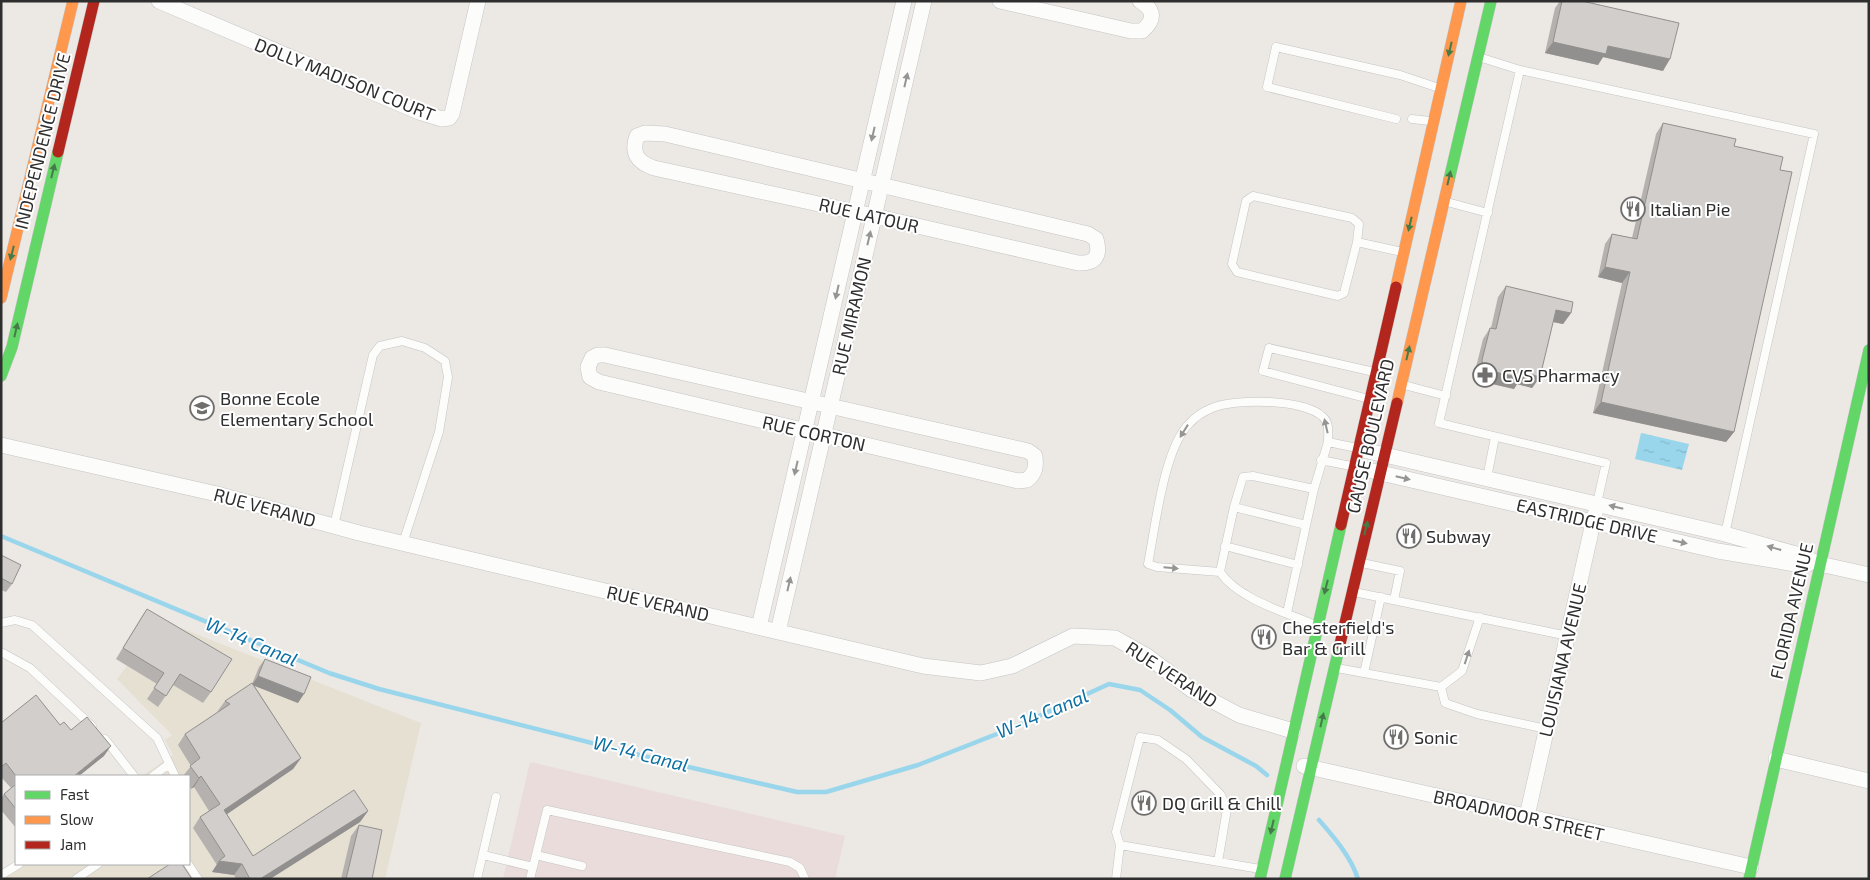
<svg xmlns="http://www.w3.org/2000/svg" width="1870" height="880" viewBox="0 0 1870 880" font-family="'Exo 2',sans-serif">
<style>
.education{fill:#e6e0d3}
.medical{fill:#e9dcdb}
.water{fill:url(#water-ripples)}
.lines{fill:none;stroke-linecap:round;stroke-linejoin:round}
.stream{stroke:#99d6ec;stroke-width:4.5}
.lane-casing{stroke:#c5c4c5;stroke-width:9}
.street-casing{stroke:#c5c4c5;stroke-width:16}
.fast-casing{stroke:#c5c4c5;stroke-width:12}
.slow-casing{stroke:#c5c4c5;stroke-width:12}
.jam-casing{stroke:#c5c4c5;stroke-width:12}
.lane{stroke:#fcfcfb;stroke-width:8}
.street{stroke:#fcfcfb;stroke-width:15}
.fast{stroke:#63d668;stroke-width:11}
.slow{stroke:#ff974d;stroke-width:11}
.jam{stroke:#b3261e;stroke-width:11}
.wall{fill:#b4b1af}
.shaded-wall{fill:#92908e}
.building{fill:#d1cecb;stroke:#92908e}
.oneway{fill:#467a48}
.oneway2{fill:#959594}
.labels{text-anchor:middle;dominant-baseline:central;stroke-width:4;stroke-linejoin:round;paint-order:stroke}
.street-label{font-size:18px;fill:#2e2e2e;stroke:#fff}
.poi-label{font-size:18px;fill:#2e2e2e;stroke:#fff;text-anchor:start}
.water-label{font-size:19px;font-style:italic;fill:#0d6fa3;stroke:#fff}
</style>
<defs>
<pattern id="water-ripples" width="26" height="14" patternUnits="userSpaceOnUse" patternTransform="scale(1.25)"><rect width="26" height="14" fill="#99d6ec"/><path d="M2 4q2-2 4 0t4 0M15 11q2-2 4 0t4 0" fill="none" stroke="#84b8cb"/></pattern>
</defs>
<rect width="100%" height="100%" fill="#ece8e4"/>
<!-- education -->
<path class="education" d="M 143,613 L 421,723 L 385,879 L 1,879 L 1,871 L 16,861 L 16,864 L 189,864 L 189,776 L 142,776 L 173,755 L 165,740 L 172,735 L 117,679 L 127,666 L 116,659 Z"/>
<!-- medical -->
<path class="medical" d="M 530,762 L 845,836 L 835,879 L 503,879 Z"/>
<!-- water -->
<path class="water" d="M 1641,433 L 1689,444 L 1682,470 L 1635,459 Z"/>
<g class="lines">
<!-- stream -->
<path class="stream" d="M 1,536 L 329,673 L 379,689 L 667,762 L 797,792 L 826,792 L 918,765 L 1017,726 L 1109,684 L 1140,690 L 1170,710 L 1202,737 L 1256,766 L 1267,775
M 1319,820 C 1334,837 1351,857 1358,879"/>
<!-- lane casing -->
<g class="lane-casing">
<path id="lane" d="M 1482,58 L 1520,70 L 1814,134 L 1725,534
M 1520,70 L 1439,423 L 1606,463 L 1597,503
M 1396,119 L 1267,87 L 1276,47 L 1400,75 L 1439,88
M 1412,119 L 1430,121
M 1447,202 L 1488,213
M 1357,242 L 1344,293 L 1338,296 L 1237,272 L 1232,264 L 1246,201 L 1253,196 L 1352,218 L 1359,224 L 1357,242 L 1402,252
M 1404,385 L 1446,396
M 1369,399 L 1263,371 L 1269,348 L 1374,372
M 1321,460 L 1351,466
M 1487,478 L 1495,437
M 1314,489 L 1253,476 L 1243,477 L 1234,507 L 1220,572 C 1238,599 1285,612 1315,625
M 1234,507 L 1306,525
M 334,526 L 373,355 L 380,346 L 402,341 L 425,348 L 445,361 L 448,377 L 439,432 L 403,543
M 1225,546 L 1298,565
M 1362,563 L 1400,571 L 1394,600
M 1220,572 L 1157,567 L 1148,564 C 1155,529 1164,446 1190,423 C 1195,417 1205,411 1212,408 C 1234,398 1305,399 1323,417 C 1330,423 1328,434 1328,442 L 1357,448
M 1354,592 L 1568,636
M 1287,613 L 1314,489 L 1328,442
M 1,623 L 15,620 L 32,625 L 157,738 L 175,776
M 1,652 L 30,668 L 92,726
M 1337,668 L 1364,673 L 1381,597
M 1364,673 L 1441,687 L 1445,703 L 1477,714 L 1546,729
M 1441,687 L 1462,671 L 1480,617
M 105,739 L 134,776
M 153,776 L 169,764
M 483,855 L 533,867 L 547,810 L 790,862 L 800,868 L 805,879
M 536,855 L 582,866
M 1218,862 L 1227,809 L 1221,795 L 1186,759 L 1158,740 L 1140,737 L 1116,832 L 1120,845 L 1260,869
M 188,864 L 198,879
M 1,875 L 19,864
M 76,879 L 98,864
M 477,879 L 496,797
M 530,879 L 533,867
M 1116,879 L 1120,845"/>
</g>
<!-- street casing -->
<g class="street-casing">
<path id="street" d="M 159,1 L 419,112 L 442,119 L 449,118 L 452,114 L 478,1
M 1000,1 L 1131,31 L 1142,31 C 1155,20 1155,10 1140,1
M 645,133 L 665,134 L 1088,234 L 1096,239 C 1101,256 1095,264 1078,263 L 874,216 L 654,168 C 637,162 631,153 637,136 Z
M 598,355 L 605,355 L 1028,451 L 1035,456 C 1036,466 1036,473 1027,480 L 1018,481 L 599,382 L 590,377 L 588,367 L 592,358 Z
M 1,445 L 217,494 L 359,533 L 923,666 L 981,673 L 1012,666 L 1073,636 L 1115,638 L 1147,656 L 1192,690 L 1239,715 L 1293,731
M 1359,449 L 1725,534 L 1796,554 L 1820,564 L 1869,575
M 1355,467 L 1718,551 L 1795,564 L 1808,564
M 759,627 L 904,1
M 778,632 L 924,1
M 1776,759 L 1869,781
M 1304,766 L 1751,867
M 1527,816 L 1595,514"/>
</g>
<!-- fast casing -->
<g class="fast-casing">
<path id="fast" d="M 1449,180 L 1491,1
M 1,376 L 12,347 L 58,152
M 1260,879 L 1341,525
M 1285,879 L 1340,644
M 1749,879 L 1869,350"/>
</g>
<!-- slow casing -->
<g class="slow-casing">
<path id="slow" d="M 1396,287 L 1461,1
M 1,298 L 73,1
M 1397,403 L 1449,180"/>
</g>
<!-- jam casing -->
<g class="jam-casing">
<path id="jam" d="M 58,152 L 94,1
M 1341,525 L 1396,287
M 1340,644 L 1397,403"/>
</g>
<!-- lane -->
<use href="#lane" class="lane"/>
<!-- street -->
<use href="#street" class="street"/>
<!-- fast -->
<use href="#fast" class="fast"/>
<!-- slow -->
<use href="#slow" class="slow"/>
<!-- jam -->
<use href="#jam" class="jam"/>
</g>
<!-- wall -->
<path class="wall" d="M 1560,1 L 1582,1 L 1663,71 L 1603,57 L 1598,65 L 1545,53 L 1555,8 Z
M 1663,123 L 1734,146 L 1780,170 L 1734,432 L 1726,442 L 1593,413 L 1622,283 L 1598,277 L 1605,244 L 1612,234 L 1632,238 L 1656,134 Z
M 1506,286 L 1571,313 L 1563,324 L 1553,322 L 1540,377 L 1532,388 L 1517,384 L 1514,389 L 1488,383 L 1487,385 L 1479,383 L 1475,379 L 1475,371 L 1483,339 L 1490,328 L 1491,328 L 1498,297 Z
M 1,555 L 12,584 L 6,592 L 1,590 Z
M 147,609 L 211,692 L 203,703 L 173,685 L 158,707 L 147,699 L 157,684 L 116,659 L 140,620 Z
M 265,659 L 298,703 L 254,685 L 301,758 L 293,769 L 227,814 L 253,856 L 368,811 L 360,822 L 270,879 L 236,879 L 234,875 L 212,872 L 217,865 L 193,828 L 200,817 L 209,811 L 194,787 L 191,789 L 189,786 L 189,776 L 183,776 L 191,766 L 178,745 L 185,734 L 218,712 L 217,712 L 225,701 L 252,684 L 259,667 Z
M 1,723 L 71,730 L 104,756 L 16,776 L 16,828 L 1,810 L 1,798 L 4,794 L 11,788 L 1,777 Z
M 359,825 L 372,879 L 341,879 L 351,836 Z"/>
<!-- shaded-wall -->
<path class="shaded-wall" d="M 1553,42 L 1608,46 L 1670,59 L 1663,71 L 1603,57 L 1598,65 L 1545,53 Z
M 1605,267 L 1630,272 L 1622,283 L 1598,277 Z
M 1556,310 L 1571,313 L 1563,324 L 1548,321 Z
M 1486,372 L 1522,372 L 1540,377 L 1532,388 L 1517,384 L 1514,389 L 1488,383 L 1487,385 L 1479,383 Z
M 1601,402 L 1734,432 L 1726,442 L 1593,413 Z
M 258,676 L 304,694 L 298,703 L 252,685 Z
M 111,746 L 104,756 L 79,776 L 74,776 Z
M 301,758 L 293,769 L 217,821 L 224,810 Z
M 201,776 L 194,787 L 191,789 L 199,778 Z
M 368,811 L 360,822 L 270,879 L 260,879 Z
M 219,861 L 242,864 L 234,875 L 212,872 Z"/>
<!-- building -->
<path class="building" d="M 1562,1 L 1582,1 L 1679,23 L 1670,59 L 1608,46 L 1606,54 L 1553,42 Z
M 1663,123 L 1736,139 L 1734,146 L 1783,157 L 1780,170 L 1792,172 L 1734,432 L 1601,402 L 1630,272 L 1605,267 L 1612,234 L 1637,239 Z
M 1506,286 L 1573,302 L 1571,313 L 1556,310 L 1540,377 L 1522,372 L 1521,378 L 1495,372 L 1494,374 L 1486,372 L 1483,368 L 1482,360 L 1490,328 L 1496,329 Z
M 1,555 L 21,565 L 12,584 L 1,578 Z
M 147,609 L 232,659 L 211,692 L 180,674 L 166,696 L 154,688 L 164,673 L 123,648 Z
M 265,659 L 311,677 L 304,694 L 258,676 Z
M 252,683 L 301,758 L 224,810 L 253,856 L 354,790 L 368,811 L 260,879 L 250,879 L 242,864 L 219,861 L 225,856 L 200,817 L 220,804 L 201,776 L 199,778 L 190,766 L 200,758 L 185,734 L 230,704 L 225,701 Z
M 36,695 L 60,725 L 64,722 L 71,730 L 87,717 L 111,746 L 74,776 L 16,776 L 6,763 L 1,767 L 1,723 Z
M 16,784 L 16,809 L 4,794 Z
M 359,825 L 382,830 L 372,879 L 346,879 Z
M 170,864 L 182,864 L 192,879 L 147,879 Z"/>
<!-- one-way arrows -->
<defs><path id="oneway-solid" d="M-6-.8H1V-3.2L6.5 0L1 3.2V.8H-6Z" transform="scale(1.25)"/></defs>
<g class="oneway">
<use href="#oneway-solid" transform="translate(1450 49) rotate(103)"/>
<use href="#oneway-solid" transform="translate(53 171) rotate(-76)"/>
<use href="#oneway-solid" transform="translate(1449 178) rotate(-77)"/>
<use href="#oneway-solid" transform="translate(1410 224) rotate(103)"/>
<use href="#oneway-solid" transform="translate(12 253) rotate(104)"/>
<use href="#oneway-solid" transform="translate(16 330) rotate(-77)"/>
<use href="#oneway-solid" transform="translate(1408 353) rotate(-77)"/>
<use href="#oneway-solid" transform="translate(1366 528) rotate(-77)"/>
<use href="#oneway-solid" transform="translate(1326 587) rotate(104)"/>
<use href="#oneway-solid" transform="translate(1322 720) rotate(-77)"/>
<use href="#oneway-solid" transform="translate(1272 827) rotate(103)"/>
</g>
<g class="oneway2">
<use href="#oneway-solid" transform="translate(906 80) rotate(-77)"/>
<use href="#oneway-solid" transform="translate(873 134) rotate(103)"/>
<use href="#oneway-solid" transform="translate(869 238) rotate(-77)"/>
<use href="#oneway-solid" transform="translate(837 292) rotate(103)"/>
<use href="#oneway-solid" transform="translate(1326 426) rotate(-103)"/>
<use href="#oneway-solid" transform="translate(1184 431) rotate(122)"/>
<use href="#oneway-solid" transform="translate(796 468) rotate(103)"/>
<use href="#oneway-solid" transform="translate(1403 478) rotate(13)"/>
<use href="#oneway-solid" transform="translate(1616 507) rotate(-166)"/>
<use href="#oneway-solid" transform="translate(1680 542) rotate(13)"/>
<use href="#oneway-solid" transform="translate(1774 548) rotate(-164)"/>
<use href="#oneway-solid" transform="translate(1171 568) rotate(5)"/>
<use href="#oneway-solid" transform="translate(789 584) rotate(-77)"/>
<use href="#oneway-solid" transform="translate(1467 657) rotate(-72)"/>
</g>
<!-- icons -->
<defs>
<g id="restaurant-ring" transform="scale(1.25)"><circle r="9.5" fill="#fff" stroke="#706f6e" stroke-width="1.5"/><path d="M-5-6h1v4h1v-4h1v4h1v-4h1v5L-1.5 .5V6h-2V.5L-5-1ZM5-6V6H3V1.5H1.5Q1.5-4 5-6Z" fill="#706f6e"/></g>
<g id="pharmacy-ring" transform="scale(1.25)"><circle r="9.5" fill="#fff" stroke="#706f6e" stroke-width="1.5"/><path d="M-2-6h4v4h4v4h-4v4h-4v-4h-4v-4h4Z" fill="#706f6e"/></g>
<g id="school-ring" transform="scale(1.25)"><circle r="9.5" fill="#fff" stroke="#706f6e" stroke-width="1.5"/><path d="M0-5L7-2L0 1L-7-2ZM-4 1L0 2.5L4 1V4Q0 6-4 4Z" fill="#706f6e"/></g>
</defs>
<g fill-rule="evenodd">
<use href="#restaurant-ring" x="1633" y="209"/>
<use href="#pharmacy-ring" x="1485" y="375"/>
<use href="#school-ring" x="202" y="408"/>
<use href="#restaurant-ring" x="1409" y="536"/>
<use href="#restaurant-ring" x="1264" y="637"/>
<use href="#restaurant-ring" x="1396" y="737"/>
<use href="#restaurant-ring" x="1144" y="803"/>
</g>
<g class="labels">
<!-- street labels -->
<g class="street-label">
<text transform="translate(345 79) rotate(22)">DOLLY MADISON COURT</text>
<text transform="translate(42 141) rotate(-76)">INDEPENDENCE DRIVE</text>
<text transform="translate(869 215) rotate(13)">RUE LATOUR</text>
<text transform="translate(851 316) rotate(-77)">RUE MIRAMON</text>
<text transform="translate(814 433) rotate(13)">RUE CORTON</text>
<text transform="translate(1370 436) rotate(-77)">GAUSE BOULEVARD</text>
<text transform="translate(265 507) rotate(15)">RUE VERAND</text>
<text transform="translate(1587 520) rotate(13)">EASTRIDGE DRIVE</text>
<text transform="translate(658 603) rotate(13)">RUE VERAND</text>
<text transform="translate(1791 611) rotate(-77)">FLORIDA AVENUE</text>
<text transform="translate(1562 660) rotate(-77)">LOUISIANA AVENUE</text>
<text transform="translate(1172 674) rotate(33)">RUE VERAND</text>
<text transform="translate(1519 815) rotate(13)">BROADMOOR STREET</text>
</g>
<!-- poi labels -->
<g class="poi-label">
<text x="1650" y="209">Italian Pie</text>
<text x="1502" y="375">CVS Pharmacy</text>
<text x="220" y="398">Bonne Ecole<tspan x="220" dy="21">Elementary School</tspan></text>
<text x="1426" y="536">Subway</text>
<text x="1282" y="627">Chesterfield's<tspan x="1282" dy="21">Bar &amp; Grill</tspan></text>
<text x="1414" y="737">Sonic</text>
<text x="1162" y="803">DQ Grill &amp; Chill</text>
</g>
<!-- water labels -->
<g class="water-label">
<text transform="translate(252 641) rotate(23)">W-14 Canal</text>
<text transform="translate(1042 713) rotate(-23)">W-14 Canal</text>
<text transform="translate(641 753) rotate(14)">W-14 Canal</text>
</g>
</g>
<!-- border -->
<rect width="1870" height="880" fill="none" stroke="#2e2e2e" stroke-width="5"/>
<!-- legend -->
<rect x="15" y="775" width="175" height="90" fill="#ffffff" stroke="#ababab"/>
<rect x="25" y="791" width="25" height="8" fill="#63d668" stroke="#ababab"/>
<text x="60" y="800" font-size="15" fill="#2e2e2e">Fast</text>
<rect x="25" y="816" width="25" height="8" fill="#ff974d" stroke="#ababab"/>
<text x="60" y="825" font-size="15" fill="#2e2e2e">Slow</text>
<rect x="25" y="841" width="25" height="8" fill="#b3261e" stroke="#ababab"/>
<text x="60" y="850" font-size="15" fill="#2e2e2e">Jam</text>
</svg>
